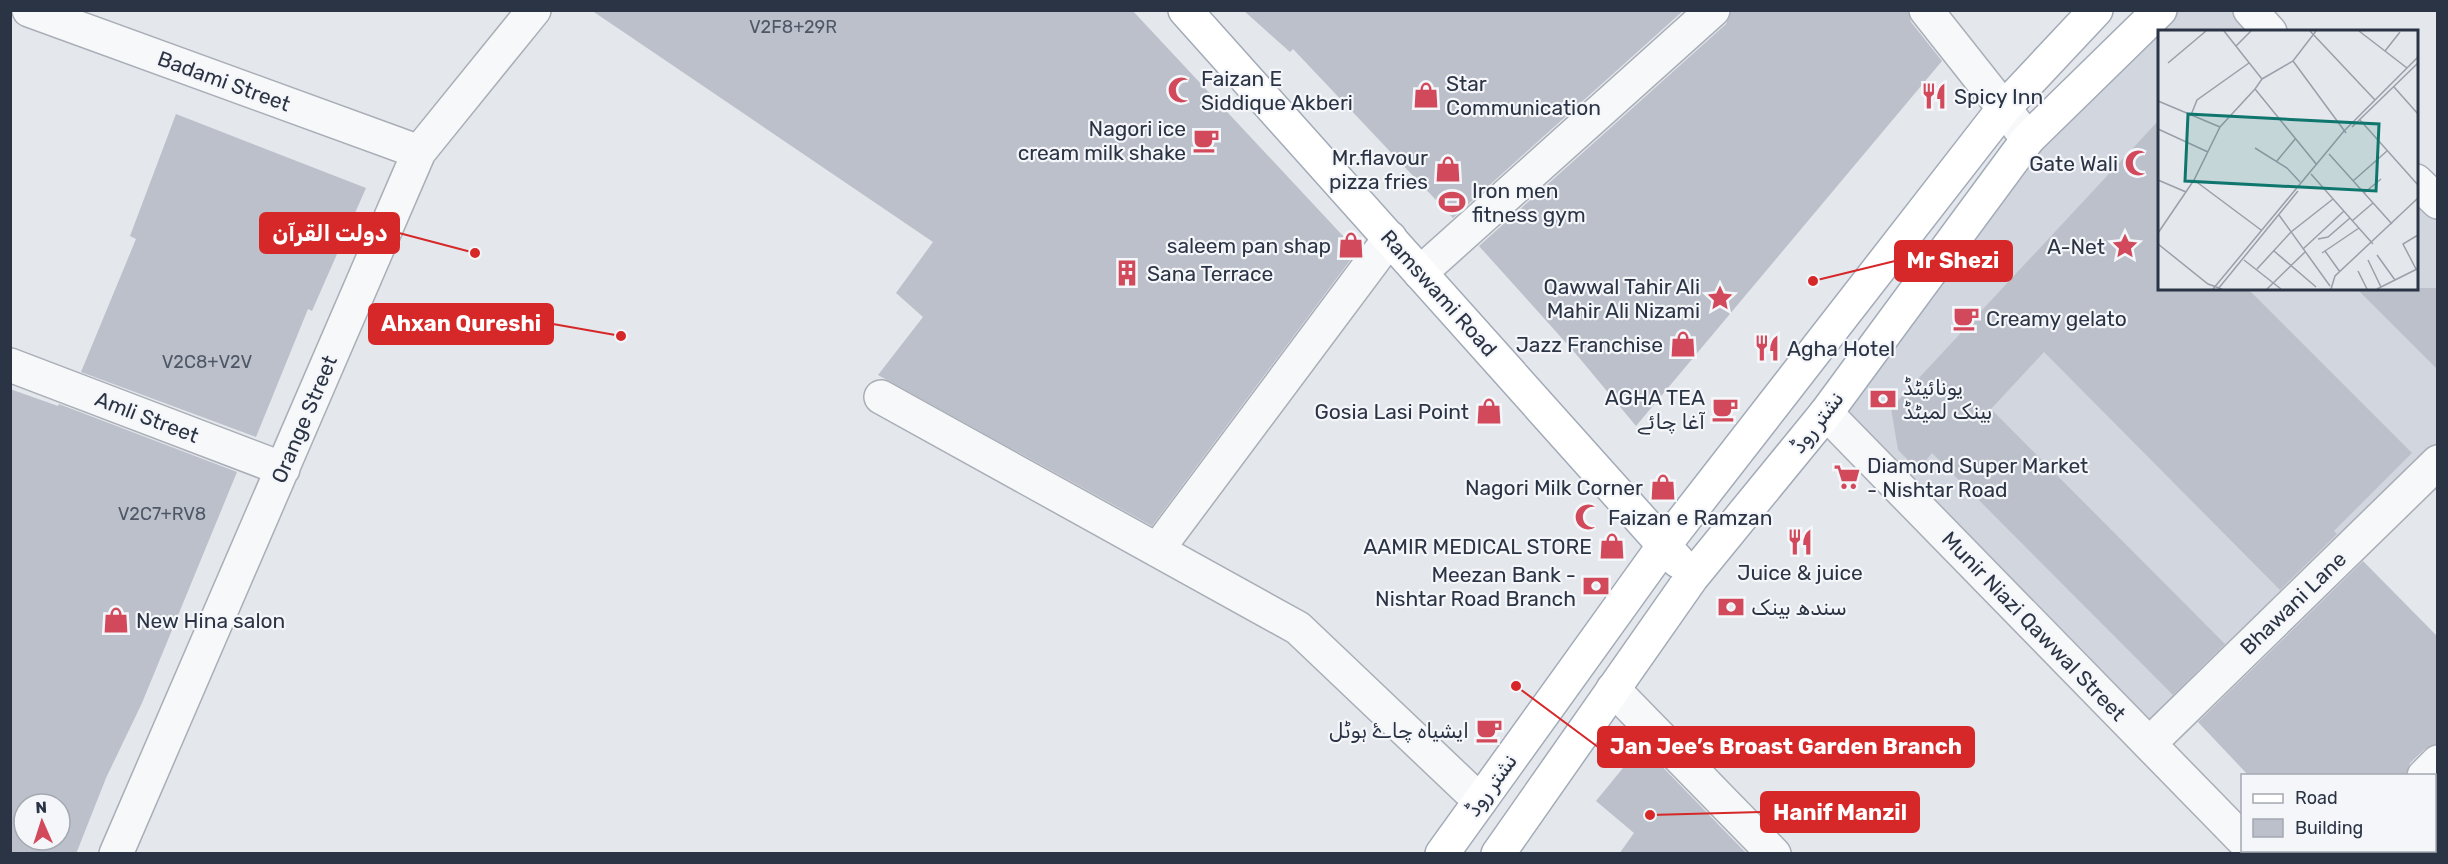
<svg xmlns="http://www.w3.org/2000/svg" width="2448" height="864" viewBox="0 0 2448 864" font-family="Rubik,'Noto Sans Arabic',sans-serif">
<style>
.built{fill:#d2d6de}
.building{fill:#bbc0ca;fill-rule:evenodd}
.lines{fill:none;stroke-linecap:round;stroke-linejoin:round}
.minor-casing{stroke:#a9aeb7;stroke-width:36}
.major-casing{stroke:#a3abb8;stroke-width:36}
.minor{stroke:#f7f8fa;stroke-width:33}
.major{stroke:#fff;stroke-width:33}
.labels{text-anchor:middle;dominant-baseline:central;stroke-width:4.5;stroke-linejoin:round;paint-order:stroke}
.number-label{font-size:18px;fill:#4f5766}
.poi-label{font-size:21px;fill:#2b3445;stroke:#f4f6f9;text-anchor:end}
.street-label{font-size:21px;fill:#2b3445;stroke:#f4f6f9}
.inset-road{fill:none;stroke:#9a9fa9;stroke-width:1.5}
.view{fill:#0f766e;fill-opacity:0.15;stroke:#0f766e;stroke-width:3}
.inset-edge{fill:none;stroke:#2b3445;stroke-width:3}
.leader{fill:none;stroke:#d62828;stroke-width:2}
.callout-dot{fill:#d62828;stroke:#f4f6f9;stroke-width:2}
.callout{fill:#d62828;stroke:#d62828;stroke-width:2}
.callout-label{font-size:22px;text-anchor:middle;font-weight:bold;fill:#fff}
</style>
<rect width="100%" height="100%" fill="#e4e7ec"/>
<!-- built -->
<path class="built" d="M 2159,11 L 2248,11 L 2269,31 L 2160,32 L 2160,288 L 2416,288 L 2417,182 L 2437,203 L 2437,460 L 2147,742 L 1826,412 L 2028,139 Z"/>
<!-- building -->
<path class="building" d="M 591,10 L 1132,10 L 1357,251 L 1152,526 L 878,375 L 923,317 L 896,293 L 933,242 Z
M 1243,10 L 1684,10 L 1453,218 L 1293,49 L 1290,52 Z
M 1731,10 L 1908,10 L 1911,22 L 1942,61 L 1636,426 L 1576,354 L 1479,246 L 1726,24 Z
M 176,114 L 366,188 L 312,311 L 308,309 L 256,437 L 81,372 L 136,239 L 130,236 Z
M 2160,119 L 2160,288 L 2247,288 L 2412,453 L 2334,531 L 2337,534 L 2280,590 L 2044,352 L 1991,409 L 2225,644 L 2173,695 L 1932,453 L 1918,470 L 1898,450 L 1891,408 Z
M 2356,288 L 2438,288 L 2438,370 Z
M 10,389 L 58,406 L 59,404 L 237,472 L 142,703 L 106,778 L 76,854 L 10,854 ZM 24,804 L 60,804 L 60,840 L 24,840 Z
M 2363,561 L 2438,637 L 2438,744 L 2425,749 L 2410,763 L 2406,776 L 2249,776 L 2198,722 Z
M 1636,752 L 1649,753 L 1747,854 L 1619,854 L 1634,833 L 1596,801 Z"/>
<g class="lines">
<!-- minor casing -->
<g class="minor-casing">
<path id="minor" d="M 29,10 L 419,152
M 1926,10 L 2028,139
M 2250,10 L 2270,32
M 2416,181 L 2438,202
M 1420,273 L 1713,10
M 10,365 L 283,469
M 881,397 L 1298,628 L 1480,801
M 1826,413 L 2242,839
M 1157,550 L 1390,238
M 1613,689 L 1774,854
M 2149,744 L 2438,462
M 2424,776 L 2438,762
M 116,854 L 419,152 L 534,10
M 2342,854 L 2345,850"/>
</g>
<!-- major casing -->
<g class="major-casing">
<path id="major" d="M 1185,10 L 1678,561
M 1442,854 L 1665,544 L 2004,108 L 2096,10
M 1498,854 L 1692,577 L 1826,413 L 2028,139 L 2160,10"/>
</g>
<!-- minor -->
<use href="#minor" class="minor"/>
<!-- major -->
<use href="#major" class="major"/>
</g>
<!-- icons -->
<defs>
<g id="mosque-bare" transform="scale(2.07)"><path d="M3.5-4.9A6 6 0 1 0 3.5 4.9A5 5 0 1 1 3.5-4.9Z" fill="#d1495b" stroke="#f4f6f9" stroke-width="2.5" paint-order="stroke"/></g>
<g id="shop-bare" transform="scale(2.07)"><path d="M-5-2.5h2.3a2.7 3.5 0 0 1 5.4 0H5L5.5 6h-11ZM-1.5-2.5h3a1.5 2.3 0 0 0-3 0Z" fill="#d1495b" stroke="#f4f6f9" stroke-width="2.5" paint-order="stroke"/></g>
<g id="restaurant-bare" transform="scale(2.07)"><path d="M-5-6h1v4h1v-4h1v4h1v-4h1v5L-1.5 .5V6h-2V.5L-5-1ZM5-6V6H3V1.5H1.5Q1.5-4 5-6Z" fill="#d1495b" stroke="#f4f6f9" stroke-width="2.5" paint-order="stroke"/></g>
<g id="cafe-bare" transform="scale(2.07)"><path d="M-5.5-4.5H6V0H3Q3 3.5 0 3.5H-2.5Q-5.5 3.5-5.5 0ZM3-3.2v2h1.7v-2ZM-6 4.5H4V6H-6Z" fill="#d1495b" stroke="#f4f6f9" stroke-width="2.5" paint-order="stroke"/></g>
<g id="stadium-bare" transform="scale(2.07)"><path d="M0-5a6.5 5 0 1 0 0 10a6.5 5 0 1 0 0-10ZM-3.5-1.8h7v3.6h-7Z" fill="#d1495b" stroke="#f4f6f9" stroke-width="2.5" paint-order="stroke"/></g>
<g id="sight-bare" transform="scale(2.07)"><path d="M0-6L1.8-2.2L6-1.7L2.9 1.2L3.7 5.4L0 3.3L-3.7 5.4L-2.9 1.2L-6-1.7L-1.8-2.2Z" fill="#d1495b" stroke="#f4f6f9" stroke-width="2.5" paint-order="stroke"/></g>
<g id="building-bare" transform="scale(2.07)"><path d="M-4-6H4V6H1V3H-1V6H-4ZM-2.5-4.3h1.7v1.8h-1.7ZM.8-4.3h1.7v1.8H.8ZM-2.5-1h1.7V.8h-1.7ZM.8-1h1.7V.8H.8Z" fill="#d1495b" stroke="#f4f6f9" stroke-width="2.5" paint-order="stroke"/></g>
<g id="bank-bare" transform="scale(2.07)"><path d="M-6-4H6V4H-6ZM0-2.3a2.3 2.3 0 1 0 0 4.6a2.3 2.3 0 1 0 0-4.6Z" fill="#d1495b" stroke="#f4f6f9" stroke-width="2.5" paint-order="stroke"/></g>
<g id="supermarket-bare" transform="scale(2.07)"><path d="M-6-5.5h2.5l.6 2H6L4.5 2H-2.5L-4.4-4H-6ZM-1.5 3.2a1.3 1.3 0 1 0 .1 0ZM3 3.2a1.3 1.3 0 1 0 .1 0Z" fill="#d1495b" stroke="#f4f6f9" stroke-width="2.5" paint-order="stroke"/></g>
</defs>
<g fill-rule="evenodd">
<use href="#mosque-bare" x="1181" y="90"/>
<use href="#shop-bare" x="1426" y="95"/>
<use href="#restaurant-bare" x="1934" y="96"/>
<use href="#cafe-bare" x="1206" y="140"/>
<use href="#mosque-bare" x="2138" y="163"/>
<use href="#shop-bare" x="1448" y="169"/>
<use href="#stadium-bare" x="1452" y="202"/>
<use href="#shop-bare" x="1351" y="245"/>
<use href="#sight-bare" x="2125" y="246"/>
<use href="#building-bare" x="1127" y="273"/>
<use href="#sight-bare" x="1720" y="298"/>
<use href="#cafe-bare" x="1966" y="318"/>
<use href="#shop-bare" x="1683" y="344"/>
<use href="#restaurant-bare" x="1767" y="348"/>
<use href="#bank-bare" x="1883" y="399"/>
<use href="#cafe-bare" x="1725" y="409"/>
<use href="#shop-bare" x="1489" y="411"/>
<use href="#supermarket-bare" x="1847" y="477"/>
<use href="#shop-bare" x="1663" y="487"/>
<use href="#mosque-bare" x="1588" y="517"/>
<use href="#restaurant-bare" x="1800" y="542"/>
<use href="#shop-bare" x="1612" y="546"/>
<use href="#bank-bare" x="1596" y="586"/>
<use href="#bank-bare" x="1731" y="607"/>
<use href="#shop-bare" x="116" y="620"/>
<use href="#cafe-bare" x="1489" y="730"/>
</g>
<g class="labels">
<!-- number labels -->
<g class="number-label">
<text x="793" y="27">V2F8+29R</text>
<text x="207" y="362">V2C8+V2V</text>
<text x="162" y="514">V2C7+RV8</text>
</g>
<!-- poi labels -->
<g class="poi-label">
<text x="1201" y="78" text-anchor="start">Faizan E<tspan x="1201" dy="24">Siddique Akberi</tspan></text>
<text x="1446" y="83" text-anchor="start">Star<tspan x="1446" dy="24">Communication</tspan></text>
<text x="1954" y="96" text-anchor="start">Spicy Inn</text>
<text x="1186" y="128">Nagori ice<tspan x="1186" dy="24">cream milk shake</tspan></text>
<text x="1428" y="157">Mr.flavour<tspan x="1428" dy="24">pizza fries</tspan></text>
<text x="2118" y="163">Gate Wali</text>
<text x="1472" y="190" text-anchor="start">Iron men<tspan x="1472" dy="24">fitness gym</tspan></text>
<text x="1331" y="245">saleem pan shap</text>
<text x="2105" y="246">A-Net</text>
<text x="1147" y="273" text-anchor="start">Sana Terrace</text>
<text x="1700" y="286">Qawwal Tahir Ali<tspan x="1700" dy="24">Mahir Ali Nizami</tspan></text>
<text x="1986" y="318" text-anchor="start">Creamy gelato</text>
<text x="1663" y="344">Jazz Franchise</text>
<text x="1787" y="348" text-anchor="start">Agha Hotel</text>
<text x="1903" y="387" text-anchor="start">یونائیٹڈ<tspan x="1903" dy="24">بینک لمیٹڈ</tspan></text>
<text x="1705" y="397">AGHA TEA<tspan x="1705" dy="24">آغا چائے</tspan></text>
<text x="1469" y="411">Gosia Lasi Point</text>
<text x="1867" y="465" text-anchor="start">Diamond Super Market<tspan x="1867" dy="24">- Nishtar Road</tspan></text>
<text x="1643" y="487">Nagori Milk Corner</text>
<text x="1608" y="517" text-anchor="start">Faizan e Ramzan</text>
<text x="1592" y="546">AAMIR MEDICAL STORE</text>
<text x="1800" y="572" text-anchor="middle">Juice &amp; juice</text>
<text x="1576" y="574">Meezan Bank -<tspan x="1576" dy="24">Nishtar Road Branch</tspan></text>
<text x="1751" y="607" text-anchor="start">سندھ بینک</text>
<text x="136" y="620" text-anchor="start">New Hina salon</text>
<text x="1469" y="730">ایشیاہ چاۓ ہوٹل</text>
</g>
<!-- street labels -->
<g class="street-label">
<text transform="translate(224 81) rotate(20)">Badami Street</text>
<text transform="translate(1439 293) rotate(48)">Ramswami Road</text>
<text transform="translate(147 417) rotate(21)">Amli Street</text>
<text transform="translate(304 419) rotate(-67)">Orange Street</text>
<text transform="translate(1817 422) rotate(-52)">نشتر روڈ</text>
<text transform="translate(2293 603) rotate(-44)">Bhawani Lane</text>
<text transform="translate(2034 626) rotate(46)">Munir Niazi Qawwal Street</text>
<text transform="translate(1491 785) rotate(-54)">نشتر روڈ</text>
</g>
</g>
<!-- overview -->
<g transform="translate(2158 30)">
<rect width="260" height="260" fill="#e4e7ec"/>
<path class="inset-road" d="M 66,1 L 104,49 L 97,59 L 159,135M 152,1 L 217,70M 201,1 L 249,38M 78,16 L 93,1M 227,21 L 242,2M 135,31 L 188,103M 10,33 L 48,1M 104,49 L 135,31 L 158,1M 236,57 L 260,84M 0,71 L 62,97M 33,85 L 39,70 L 91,33M 202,90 L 260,155M 194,97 L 260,33M 0,99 L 50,122M 97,118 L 129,138 L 142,152M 171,124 L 234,194M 118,132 L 138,108M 153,144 L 215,214M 0,150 L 28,162M 36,150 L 103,200M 195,151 L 229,121M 206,163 L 223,149M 121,185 L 172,256M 194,191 L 215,173M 0,203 L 36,150 L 62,97 L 97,59M 160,209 L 170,207 L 192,188M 0,214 L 50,254 L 64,259M 145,219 L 186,181M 116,221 L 158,257M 167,221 L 182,242M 164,223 L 201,198M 219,225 L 237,250M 86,230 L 123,259M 210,230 L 223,257M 99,239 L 133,202 L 175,169M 258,239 L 245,214 L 260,205M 200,241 L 209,259M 55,259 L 186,101 L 260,27M 60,259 L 140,161M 109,259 L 147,222M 173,259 L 177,246 L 260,168M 219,259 L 259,239"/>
<path class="view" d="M 30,84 L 221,94 L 218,161 L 27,151 Z"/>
<rect width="260" height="260" class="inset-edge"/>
</g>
<!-- callouts -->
<path class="leader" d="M475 253L399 233M1813 281L1895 261M621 336L553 324M1516 686L1598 747M1650 815L1761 812"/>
<g class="callout-dot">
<circle cx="475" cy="253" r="6"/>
<circle cx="1813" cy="281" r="6"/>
<circle cx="621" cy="336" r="6"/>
<circle cx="1516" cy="686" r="6"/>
<circle cx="1650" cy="815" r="6"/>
</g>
<g class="callout">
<rect x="260" y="213" width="139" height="40" rx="6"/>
<rect x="1895" y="241" width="117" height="40" rx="6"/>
<rect x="369" y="304" width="184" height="40" rx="6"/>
<rect x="1598" y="727" width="376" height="40" rx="6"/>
<rect x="1761" y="792" width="158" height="40" rx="6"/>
</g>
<g class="callout-label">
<text x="330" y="241">دولت القرآن</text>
<text x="1953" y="268">Mr Shezi</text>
<text x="461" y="331">Ahxan Qureshi</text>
<text x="1786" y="754">Jan Jee’s Broast Garden Branch</text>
<text x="1840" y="820">Hanif Manzil</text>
</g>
<!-- border -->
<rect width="2448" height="864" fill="none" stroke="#2b3445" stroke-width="24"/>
<!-- legend -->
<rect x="2241" y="774" width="195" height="78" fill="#f4f6f9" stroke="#a4a8b1" stroke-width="1.5"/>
<rect x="2253" y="794" width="30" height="9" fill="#ffffff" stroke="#a4a8b1" stroke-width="1.5"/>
<text x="2295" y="804" font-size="18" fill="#2b3445">Road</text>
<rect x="2253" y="819" width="30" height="18" fill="#bbc0ca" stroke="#a4a8b1" stroke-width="1.5"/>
<text x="2295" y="834" font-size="18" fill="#2b3445">Building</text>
<!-- north arrow -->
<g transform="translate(42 822) rotate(357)"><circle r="28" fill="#f4f6f9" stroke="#a4a8b1" stroke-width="1.5"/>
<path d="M0-4.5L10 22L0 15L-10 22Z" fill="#d1495b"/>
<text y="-9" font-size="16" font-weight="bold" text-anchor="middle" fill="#2b3445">N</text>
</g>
</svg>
